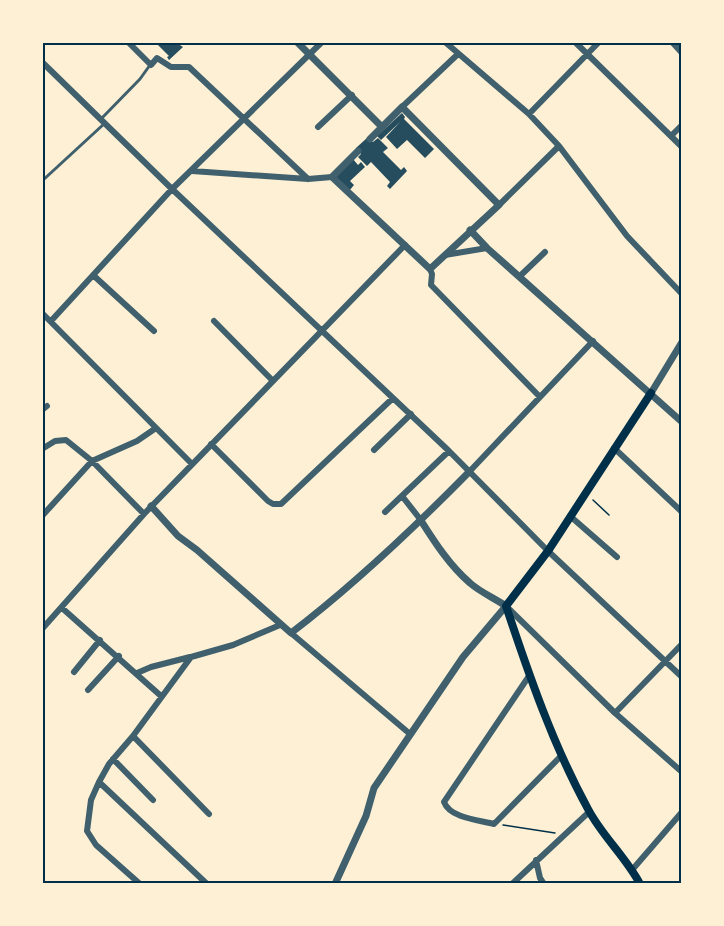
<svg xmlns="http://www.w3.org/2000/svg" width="724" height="926" viewBox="0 0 724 926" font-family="Rubik,sans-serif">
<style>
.building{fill:#264d5e}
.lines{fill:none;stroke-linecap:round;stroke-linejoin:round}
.path{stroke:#003049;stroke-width:1.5}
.service{stroke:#3f606c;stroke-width:3}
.minor{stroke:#3f606c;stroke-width:6}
.tertiary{stroke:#3f606c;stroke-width:7}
.secondary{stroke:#003049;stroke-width:8}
.neatline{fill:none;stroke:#003049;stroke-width:2}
</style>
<rect width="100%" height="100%" fill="#fdf0d5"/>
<!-- building -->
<path class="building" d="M 155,42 L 175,42 L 183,47 L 169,60 L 167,57 L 169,56 Z
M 402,113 L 405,117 L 404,119 L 434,149 L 425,158 L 407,140 L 397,149 L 386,137 L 400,122 L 381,140 L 377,136 Z
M 368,137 L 373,142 L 378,138 L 388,148 L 383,152 L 401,170 L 404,167 L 407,171 L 390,189 L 387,186 L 390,182 L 371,162 L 367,166 L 358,157 L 361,154 L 356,148 Z
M 353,159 L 358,165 L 361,162 L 365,167 L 350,181 L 354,185 L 349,191 L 335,176 Z"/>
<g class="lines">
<!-- path -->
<path class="path" d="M 593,500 L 609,515
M 503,825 L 555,833"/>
<!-- service -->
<path class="service" d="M 101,119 L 140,79 L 150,65
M 42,181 L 105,123"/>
<!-- minor -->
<path class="minor" d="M 128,42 L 151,65 L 157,58 L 171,67 L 189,67 L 308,179
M 445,42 L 529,114 L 559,146 L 627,236 L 682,294
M 575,42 L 682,147
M 672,42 L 682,53
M 42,62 L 172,189 L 449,451 L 548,551 L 682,677
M 402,107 L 458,54
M 529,114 L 599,42
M 318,127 L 352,95
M 671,136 L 682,125
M 192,171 L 308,179 L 332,177
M 499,205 L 559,146
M 445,255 L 487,248
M 430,269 L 432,274 L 431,285 L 433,287 L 540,397
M 93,275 L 154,331
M 520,276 L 545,252
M 42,313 L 192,464
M 51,321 L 172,189 L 322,42
M 214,321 L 273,381
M 42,410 L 47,406
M 211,444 L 268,501 L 273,504 L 281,504 L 393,398
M 614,448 L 682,512
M 42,449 L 55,441 L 66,440 L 92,461 L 144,514
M 374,450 L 411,414
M 470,471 L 593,341
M 402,496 L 420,519
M 385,512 L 449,451
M 42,516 L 92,461 L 137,441 L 156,428
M 570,516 L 617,557
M 62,608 L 161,696
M 508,608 L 615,713 L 682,772
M 42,629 L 144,514 L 405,245
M 291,633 L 410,734
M 74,672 L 100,640
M 137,673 L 151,667 L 190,657
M 529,676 L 444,802 C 450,818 478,820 494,824 L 561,756
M 88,690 L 119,656
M 615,713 L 682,644
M 133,736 L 209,814
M 113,759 L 153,800
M 99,782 L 91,800 L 87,831 L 96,845 L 140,884
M 536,860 L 540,878 L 544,884
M 632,870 L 682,812
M 207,884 L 99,782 L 109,764 L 133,736 L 191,657 L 233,645 L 280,625
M 512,884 L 589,812"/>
<!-- tertiary -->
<path class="tertiary" d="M 297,42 L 382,127
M 358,151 L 332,177 L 430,269 L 499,205 L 402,107 L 370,139
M 470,230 L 487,248 L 682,422
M 651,393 L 682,342
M 151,506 L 178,536 L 197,550 L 291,633 C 354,585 414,528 470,471
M 335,884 L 366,816 L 374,788 L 463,657 L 506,606 C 494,598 480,592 470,583 C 449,565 434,541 420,519"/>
<!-- secondary -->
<path class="secondary" d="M 640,884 C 626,857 602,836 588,809 C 553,745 529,675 506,606 L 548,551 L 651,393"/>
</g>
<!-- border -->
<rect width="724" height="926" fill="none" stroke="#fdf0d5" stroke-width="87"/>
<rect x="44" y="44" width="636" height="838" class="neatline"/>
</svg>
